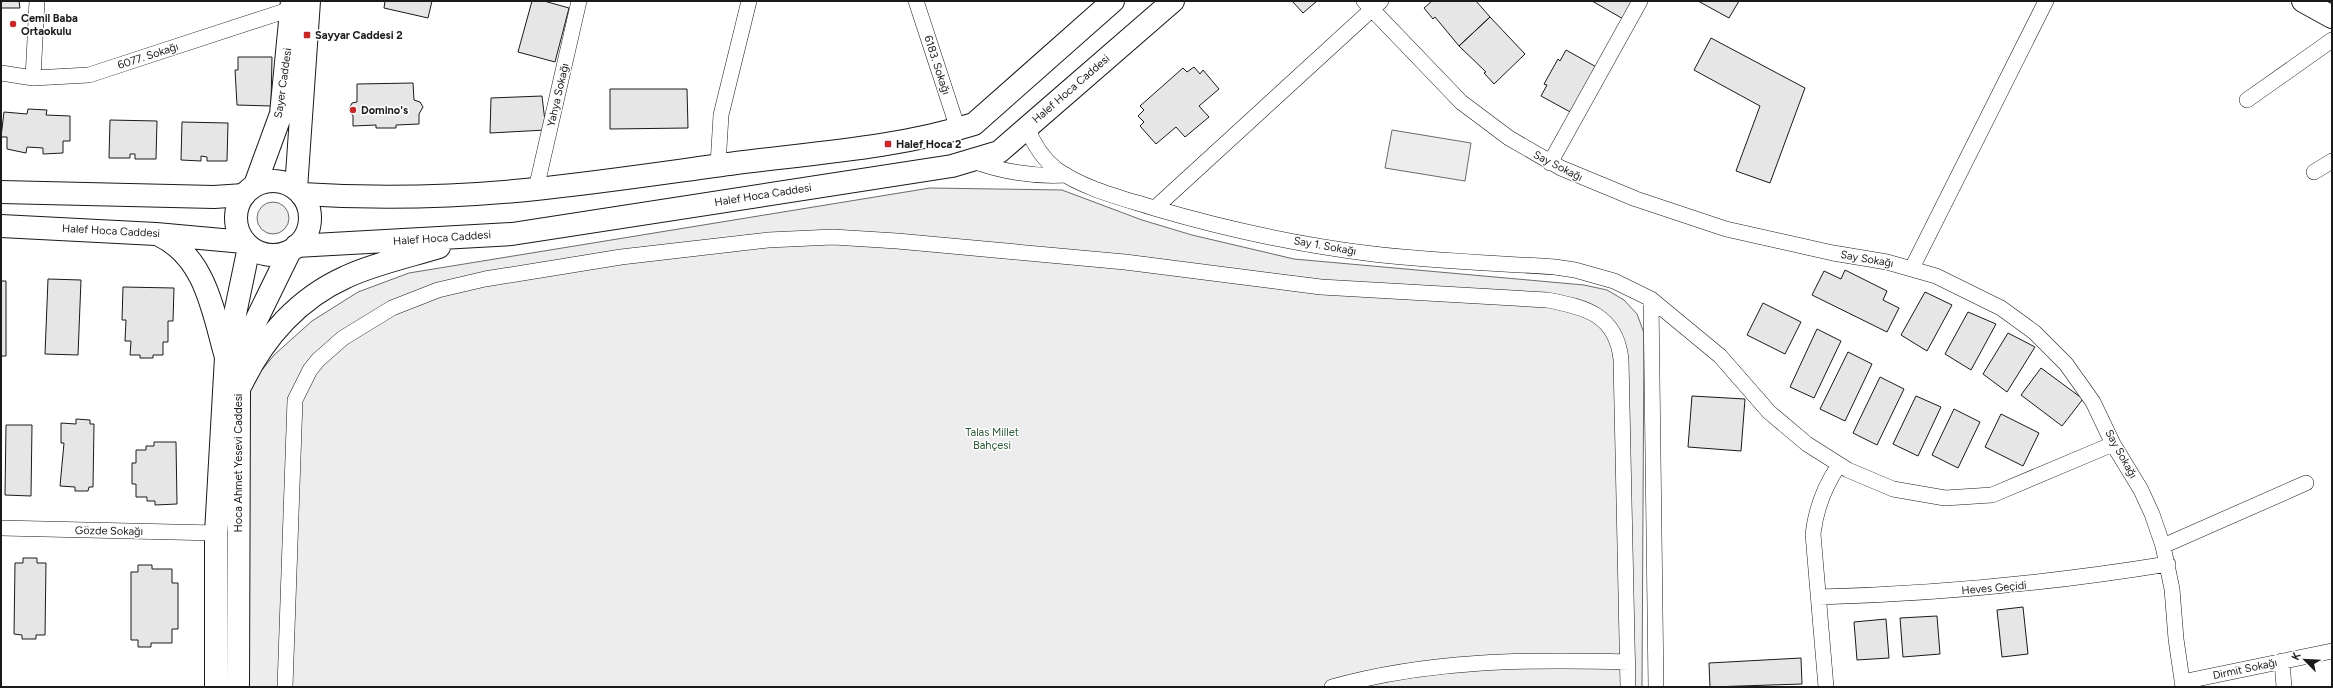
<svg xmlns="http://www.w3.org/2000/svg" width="2333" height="688" viewBox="0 0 2333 688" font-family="Figtree,sans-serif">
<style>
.built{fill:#ededed;stroke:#6a6a6a}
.building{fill:#e6e6e6;stroke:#1a1a1a}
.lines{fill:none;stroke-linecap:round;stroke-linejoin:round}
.street-casing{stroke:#1a1a1a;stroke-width:16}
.secondary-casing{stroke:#1a1a1a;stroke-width:24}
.primary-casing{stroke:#1a1a1a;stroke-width:24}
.street{stroke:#fff;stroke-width:15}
.secondary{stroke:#fff;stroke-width:22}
.primary{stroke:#fff;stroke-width:22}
.poi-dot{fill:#c62828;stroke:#fff;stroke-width:1.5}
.labels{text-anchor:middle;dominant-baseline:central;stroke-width:3;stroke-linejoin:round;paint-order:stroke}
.poi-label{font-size:11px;font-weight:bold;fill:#1a1a1a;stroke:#fff;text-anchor:start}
.street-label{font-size:11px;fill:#1a1a1a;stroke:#fff}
.park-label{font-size:11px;fill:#2b5a34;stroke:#fff}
</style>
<rect width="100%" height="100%" fill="#fff"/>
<!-- built -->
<path class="built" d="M 1392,130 L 1471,143 L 1465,181 L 1385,168 Z
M 930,188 L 1062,190 L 1142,220 L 1192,235 L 1294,259 L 1584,285 L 1607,290 L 1624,300 L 1637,314 L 1644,333 L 1642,687 L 227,687 L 230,418 L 258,375 L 274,355 L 312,321 L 358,292 L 409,273 Z
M257 218a16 16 0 1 1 32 0a16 16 0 1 1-32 0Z"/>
<!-- building -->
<path class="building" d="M 1,1 L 19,1 L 20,8 L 1,8 Z
M 385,1 L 432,1 L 428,18 L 384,8 Z
M 532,1 L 544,1 L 569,8 L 555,62 L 518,52 Z
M 1292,1 L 1317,1 L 1303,13 Z
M 1432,1 L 1476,1 L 1490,17 L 1459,46 L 1435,17 L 1433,19 L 1424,8 Z
M 1592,1 L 1636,1 L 1625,20 Z
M 1698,1 L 1739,1 L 1729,18 Z
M 1490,17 L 1525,54 L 1494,84 L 1484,73 L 1486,72 L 1459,46 Z
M 1711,38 L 1805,88 L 1770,183 L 1736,171 L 1760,106 L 1694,70 Z
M 1566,50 L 1600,69 L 1574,114 L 1541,96 L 1547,85 L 1544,84 L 1558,59 L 1560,61 Z
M 238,57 L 272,57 L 271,106 L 237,105 L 235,70 L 238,70 Z
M 1194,67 L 1200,74 L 1203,70 L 1219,89 L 1199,106 L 1209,117 L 1185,137 L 1176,127 L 1156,144 L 1140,126 L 1144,122 L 1138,116 L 1144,110 L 1140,106 L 1183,68 L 1187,72 Z
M 413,83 L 414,100 L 420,102 L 423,107 L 419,114 L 419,124 L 396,125 L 396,128 L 376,128 L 376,125 L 353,126 L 353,116 L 349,109 L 352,103 L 357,102 L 357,84 Z
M 610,89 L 687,89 L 688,128 L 610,129 Z
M 542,96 L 546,130 L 490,133 L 491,98 Z
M 28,109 L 47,110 L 46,115 L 70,116 L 70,141 L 63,141 L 63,153 L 43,154 L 43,148 L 27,147 L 26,153 L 7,149 L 7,137 L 1,137 L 4,112 L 27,114 Z
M 110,120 L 157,121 L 156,159 L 135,159 L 135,154 L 130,154 L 130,158 L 109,158 Z
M 182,122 L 228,123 L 227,161 L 207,161 L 207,157 L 201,156 L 201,161 L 181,160 Z
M 1845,270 L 1887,291 L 1883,300 L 1899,308 L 1887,332 L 1812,295 L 1824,271 L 1841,279 Z
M 48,279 L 81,280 L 78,355 L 45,354 Z
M 1,281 L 6,281 L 6,356 L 1,356 Z
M 123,287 L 174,288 L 173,321 L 168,321 L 168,342 L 163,342 L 163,355 L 153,355 L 153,358 L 140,358 L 140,355 L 130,355 L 131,341 L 125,341 L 126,320 L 122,320 Z
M 1925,292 L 1952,305 L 1927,351 L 1901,335 Z
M 1763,303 L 1801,322 L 1785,354 L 1747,335 Z
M 1968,312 L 1996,324 L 1971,370 L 1945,354 Z
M 1817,329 L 1841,341 L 1814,398 L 1790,387 Z
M 2008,333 L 2035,347 L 2007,392 L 1983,374 Z
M 1848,352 L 1872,364 L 1845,421 L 1820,409 Z
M 2041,368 L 2083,399 L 2062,426 L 2021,395 Z
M 1880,377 L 1904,389 L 1877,445 L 1853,433 Z
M 1692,396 L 1745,399 L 1741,451 L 1688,447 Z
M 1916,396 L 1941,407 L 1918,456 L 1893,444 Z
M 1954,409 L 1980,422 L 1958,468 L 1932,455 Z
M 2001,414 L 2039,433 L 2023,466 L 1985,447 Z
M 76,419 L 90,420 L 90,424 L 94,424 L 93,487 L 89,487 L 88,491 L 75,491 L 75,487 L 60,486 L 64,443 L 61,443 L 61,423 L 76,424 Z
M 6,425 L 32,425 L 31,496 L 5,495 Z
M 154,442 L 176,442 L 177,504 L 155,505 L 155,501 L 147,501 L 147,497 L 136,497 L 136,484 L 132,484 L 132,463 L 136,463 L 136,450 L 146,450 L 146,446 L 154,446 Z
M 23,558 L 37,558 L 37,563 L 46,563 L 45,635 L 36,635 L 36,639 L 22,639 L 22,635 L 14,634 L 15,563 L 23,563 Z
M 138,565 L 152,565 L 152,569 L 172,569 L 172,583 L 178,583 L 178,629 L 172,629 L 172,643 L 151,643 L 151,647 L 138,647 L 138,640 L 131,640 L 131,572 L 138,572 Z
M 2023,607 L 2028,654 L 2002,657 L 1997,610 Z
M 1937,616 L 1940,654 L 1903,657 L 1900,618 Z
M 1886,619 L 1889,658 L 1857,660 L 1854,622 Z
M 1801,658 L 1802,684 L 1710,687 L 1709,663 Z"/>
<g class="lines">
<!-- street casing -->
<g class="street-casing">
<path id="street" d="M 916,1 L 958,129
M 1364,1 L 1461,102 L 1509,138 L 1561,168 L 1636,199 L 1726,229 L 1833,253 L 1887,262 L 1936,276 L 2001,308 L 2034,332 L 2066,364 L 2093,402 L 2113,444 L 2141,490 L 2152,514 L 2163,546 L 2172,589 L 2176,639 L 2183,687
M 1,73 L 33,78 L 89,75 L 291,9
M 33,78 L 37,1
M 2247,100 L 2332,40
M 1027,127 C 1033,143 1042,158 1056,169 C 1084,189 1122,198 1154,208 C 1225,229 1300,245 1373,254 C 1433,261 1494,263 1555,267 L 1575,270 L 1614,281 L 1651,299 L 1720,356 L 1769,412 L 1807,444 L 1848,470 L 1893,489 L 1945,498 L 1992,495 L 2113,444
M 970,160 C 1002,172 1032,177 1066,175
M 1550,163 L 1640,1
M 718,165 L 721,115 L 749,1
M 2314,172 L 2332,161
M 536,189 L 579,1
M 1155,208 L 1381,1
M 1912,268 L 2046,1
M 1651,299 L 1656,687
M 1,528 L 216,533
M 2163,546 L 2306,483
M 1819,597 C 1937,594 2051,583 2168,564
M 2282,661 L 2284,687
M 2182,682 L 2332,651
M 285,687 L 295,400 L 310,370 L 318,360 L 343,338 L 392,308 L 438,290 L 485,279 L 621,257 L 768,240 L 833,237 L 897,241 L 1125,262 L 1321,287 L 1547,300 C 1586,307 1616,315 1621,359 L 1628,687
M 1332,687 C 1428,660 1529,659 1628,662
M 1826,687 L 1813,534 C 1816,508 1824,487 1839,465"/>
</g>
<!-- secondary casing -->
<g class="secondary-casing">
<path id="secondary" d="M 2303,1 L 2332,17
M 1,192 L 214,197 L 244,195
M 301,194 C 379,199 459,197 536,189 C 603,182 669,172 736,163 C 815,153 897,148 974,124 L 1113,1
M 1,226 L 156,234 L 244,242
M 159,235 C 206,257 213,312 226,357
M 296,246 L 512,234 L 952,166 L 999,152 L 1173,1
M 242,383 C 264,337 299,298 346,277 C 373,264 410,256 439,247"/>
</g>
<!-- primary casing -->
<g class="primary-casing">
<path id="primary" d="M236 218a37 37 0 1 1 74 0a37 37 0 1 1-74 0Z
M 255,185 L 281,114 L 292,1
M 296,189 L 309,1
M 216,687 L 216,533 L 226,357 L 249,247
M 238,687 L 239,390 L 248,337 L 290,251"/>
</g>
<!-- street -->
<use href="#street" class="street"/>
<!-- secondary -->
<use href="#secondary" class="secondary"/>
<!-- primary -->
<use href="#primary" class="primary"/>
</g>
<!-- markers -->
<g class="poi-dot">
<circle cx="13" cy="24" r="4"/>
<rect x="303" y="31" width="8" height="8" rx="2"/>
<circle cx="353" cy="110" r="4"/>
<rect x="884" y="140" width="8" height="8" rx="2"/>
</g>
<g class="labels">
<!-- poi labels -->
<g class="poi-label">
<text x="21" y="18">Cemil Baba<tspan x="21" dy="13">Ortaokulu</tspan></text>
<text x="315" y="35">Sayyar Caddesi 2</text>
<text x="361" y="110">Domino's</text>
<text x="896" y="144">Halef Hoca 2</text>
</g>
<!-- street labels -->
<g class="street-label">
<text transform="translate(148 56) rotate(-18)">6077. Sokağı</text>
<text transform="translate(937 65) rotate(72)">6183. Sokağı</text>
<text transform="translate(283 83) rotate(-82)">Sayer Caddesi</text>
<text transform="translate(1071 89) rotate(-41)">Halef Hoca Caddesi</text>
<text transform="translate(558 95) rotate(-77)">Yahya Sokağı</text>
<text transform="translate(1558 166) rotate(27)">Say Sokağı</text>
<text transform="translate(763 195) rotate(-9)">Halef Hoca Caddesi</text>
<text transform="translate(111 231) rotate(3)">Halef Hoca Caddesi</text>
<text transform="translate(442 238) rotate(-4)">Halef Hoca Caddesi</text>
<text transform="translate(1325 246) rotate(10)">Say 1. Sokağı</text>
<text transform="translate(1867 259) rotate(10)">Say Sokağı</text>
<text transform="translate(2121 454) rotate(61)">Say Sokağı</text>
<text transform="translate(238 463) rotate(-90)">Hoca Ahmet Yesevi Caddesi</text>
<text transform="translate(109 531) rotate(1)">Gözde Sokağı</text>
<text transform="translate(1994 588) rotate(-5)">Heves Geçidi</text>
<text transform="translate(2245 669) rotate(-12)">Dirmit Sokağı</text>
</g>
<!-- park labels -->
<g class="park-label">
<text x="992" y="432">Talas Millet<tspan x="992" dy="13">Bahçesi</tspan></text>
</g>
</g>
<!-- border -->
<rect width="2333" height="688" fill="none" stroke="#1a1a1a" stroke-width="4"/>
<!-- north arrow -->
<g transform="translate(2305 660) rotate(294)" stroke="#ffffff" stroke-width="3" paint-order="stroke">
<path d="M0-3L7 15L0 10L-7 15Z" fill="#1a1a1a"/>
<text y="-6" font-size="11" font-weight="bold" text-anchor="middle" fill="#1a1a1a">K</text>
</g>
</svg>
